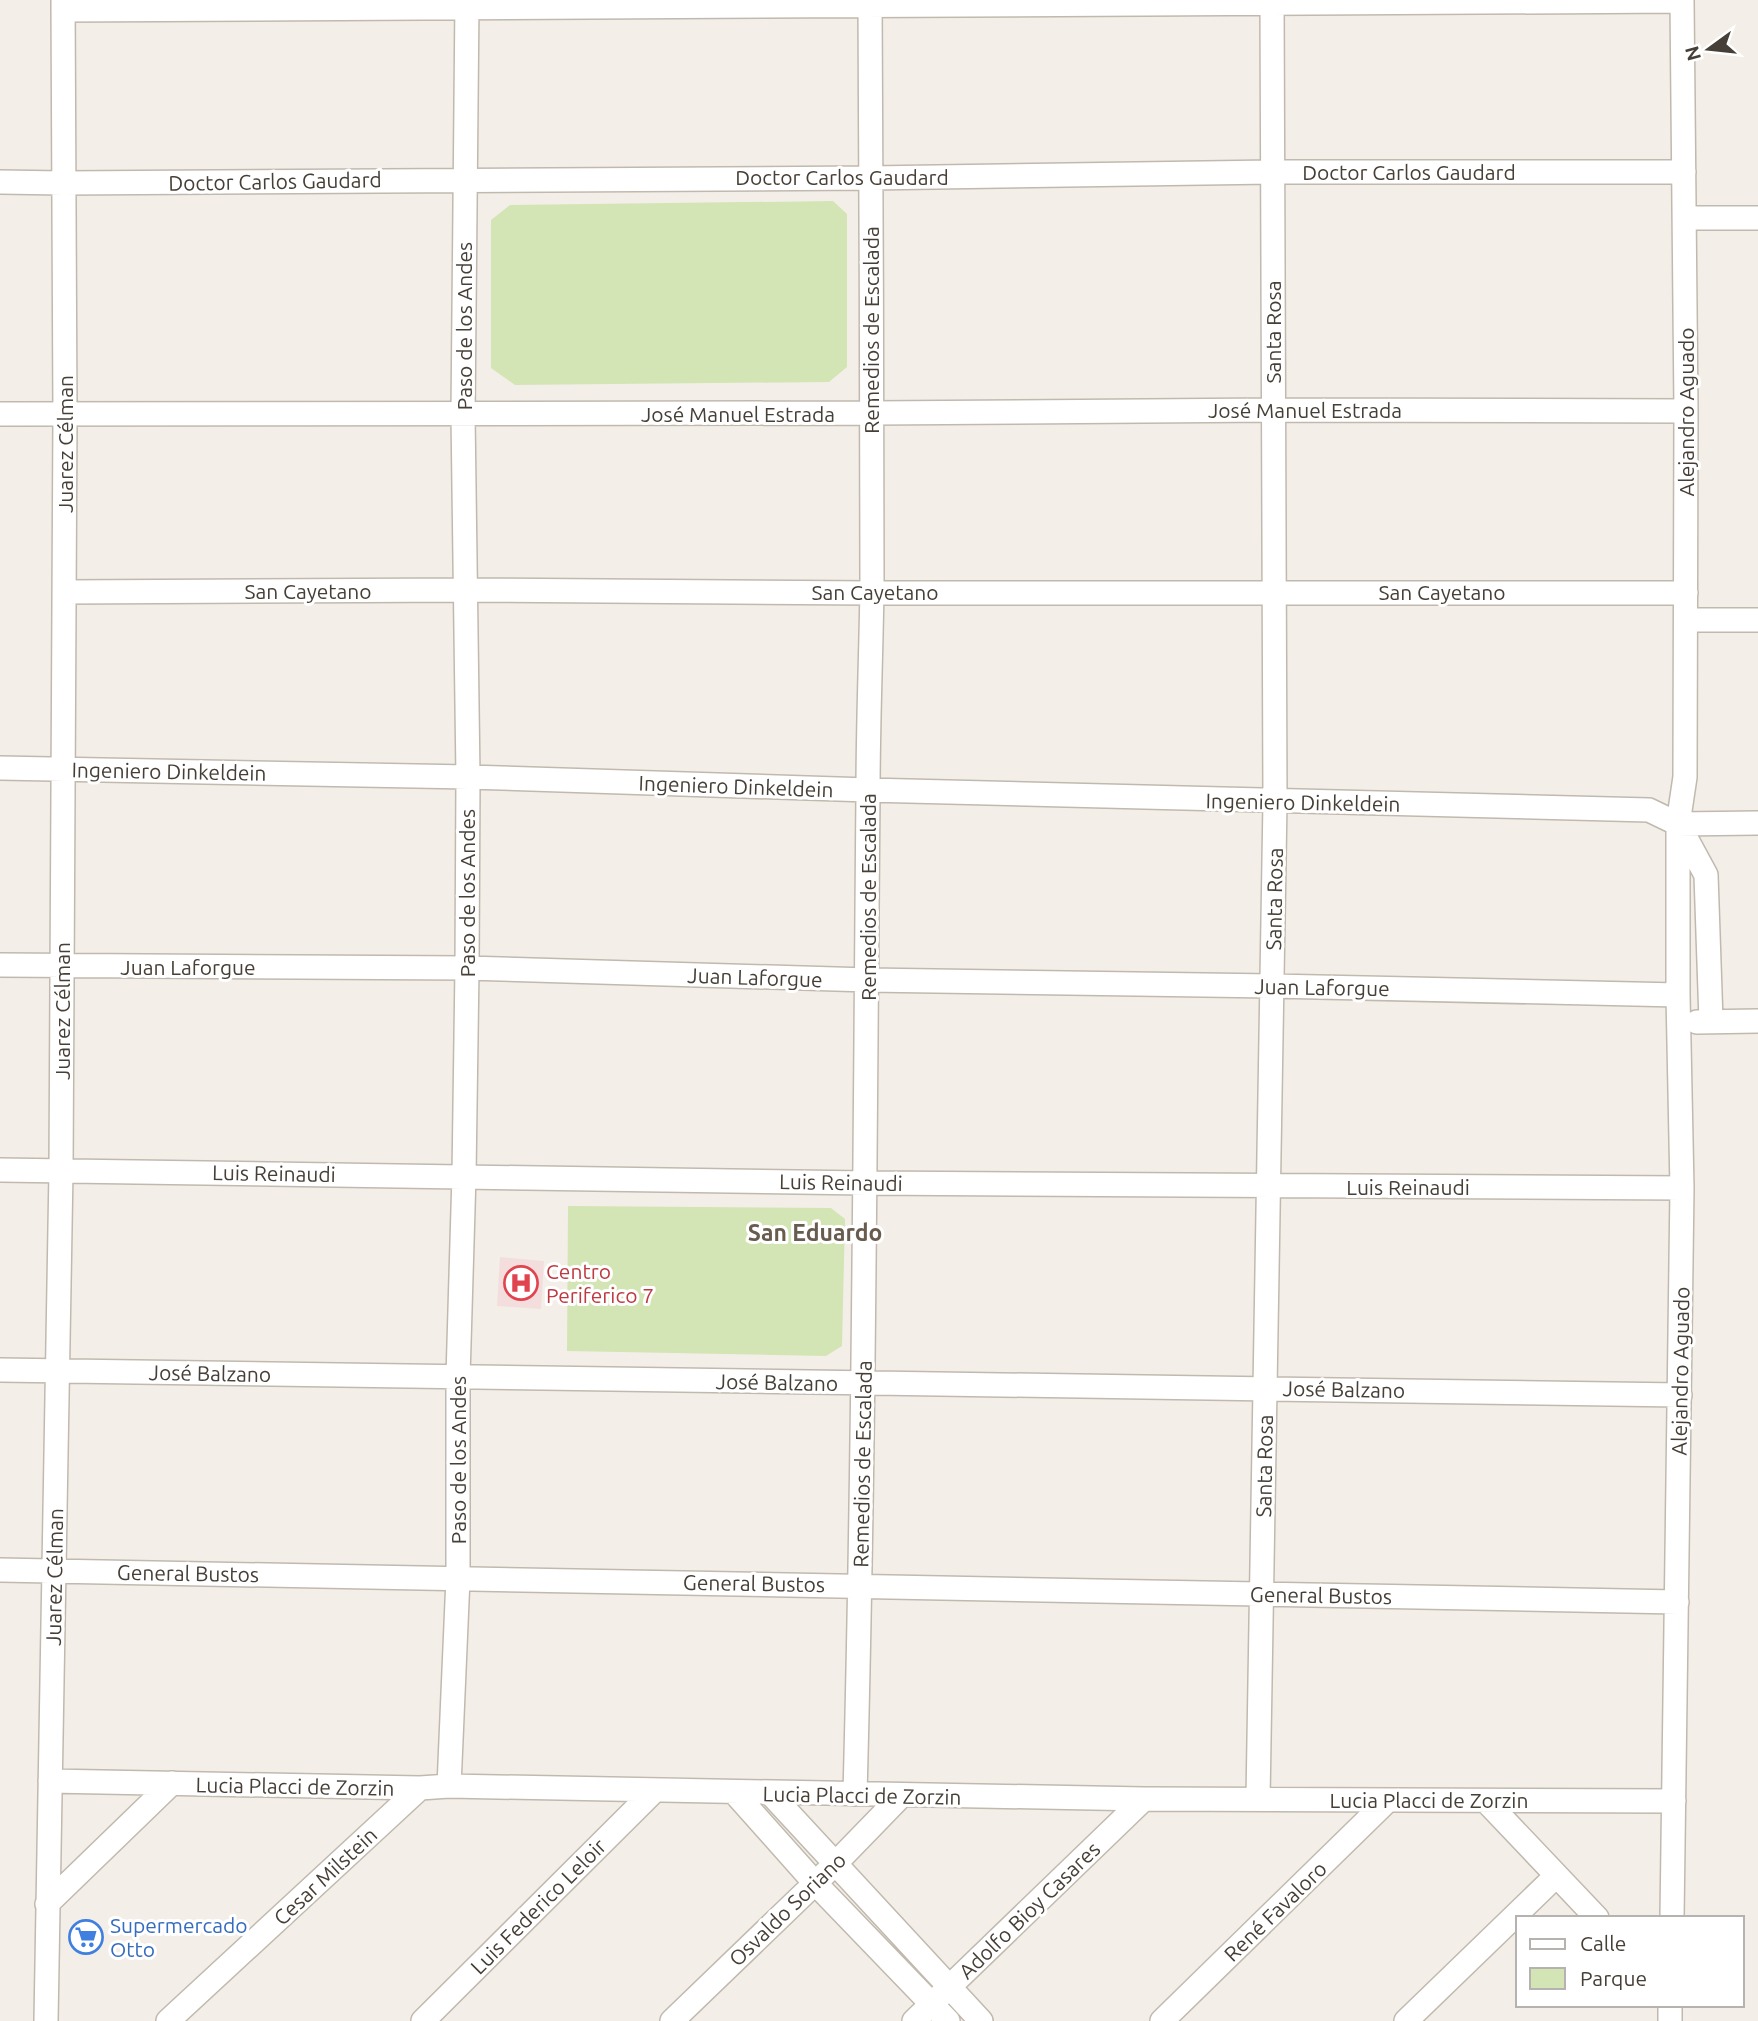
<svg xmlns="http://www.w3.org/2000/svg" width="1758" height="2021" viewBox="0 0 1758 2021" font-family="Ubuntu,sans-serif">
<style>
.medical{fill:#f3dedd}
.green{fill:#d3e5b4}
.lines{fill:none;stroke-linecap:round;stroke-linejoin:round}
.minor-casing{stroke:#c1b9ae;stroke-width:26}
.minor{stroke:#fff;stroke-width:23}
.labels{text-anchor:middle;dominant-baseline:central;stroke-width:6;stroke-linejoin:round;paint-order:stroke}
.street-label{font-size:21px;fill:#463f37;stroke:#fff}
.health-label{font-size:21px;fill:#be3a42;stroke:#fff;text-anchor:start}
.shop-label{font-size:21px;fill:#366cbe;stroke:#fff;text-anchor:start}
.neighbourhood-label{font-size:23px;font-weight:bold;fill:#685c4f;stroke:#fff}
</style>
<rect width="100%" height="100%" fill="#f3efe8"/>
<!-- medical -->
<path class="medical" d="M 500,1257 L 544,1261 L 541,1309 L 497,1306 Z"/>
<!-- green -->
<path class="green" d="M 833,201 L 847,214 L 847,367 L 829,382 L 515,385 L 491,368 L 491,220 L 510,205 Z
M 568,1206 L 831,1208 L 845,1219 L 842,1346 L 826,1356 L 567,1351 Z"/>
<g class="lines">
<!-- minor casing -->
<g class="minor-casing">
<path id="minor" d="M 63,10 L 1682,1
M 0,182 L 63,183 L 871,178 L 1273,172 L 1684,172
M 1685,218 L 1758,218
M 0,414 L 872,413 L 1273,410 L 1686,411
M 64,592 L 465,590 L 872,593 L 1686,593
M 1686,620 L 1758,620
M 0,768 L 468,777 L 868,790 L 1649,810 L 1678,824 L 1758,823
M 1680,827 L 1706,875 L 1711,1021
M 0,965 L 467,968 L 868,980 L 1273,986 L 1678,995
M 1697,1022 L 1758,1021
M 0,1170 L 866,1183 L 1682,1188
M 0,1370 L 1680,1395
M 0,1570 L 1677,1602
M 50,1781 L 420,1788 L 449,1786 L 1144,1799 L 1674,1801
M 449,1786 L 458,1578 L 458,1377 L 464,1175 L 467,968 L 468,777 L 463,415 L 467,0
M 734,1792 L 815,1883 L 948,2021
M 770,1793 L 981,2021
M 855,1794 C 864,1461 865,1127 868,793 C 868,724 871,655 872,586 C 872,391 871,195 870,0
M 1258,1799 L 1275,802 L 1272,0
M 1486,1801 L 1597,1918
M 47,1904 L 172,1783
M 1672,1918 L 1682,1188 L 1678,995 L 1678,824 L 1685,777 L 1686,411 L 1682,0
M 46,2021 L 61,1171 L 65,415 L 63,0
M 168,2021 L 420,1788
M 423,2021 L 654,1791
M 672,2021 L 835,1864 L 901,1796
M 914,2021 L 1144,1799
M 1162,2021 L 1387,1801
M 1406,2021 L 1556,1876
M 1670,2021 L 1670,2005"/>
</g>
<!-- minor -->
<use href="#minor" class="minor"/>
</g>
<!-- icons -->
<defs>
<g id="hospital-ring" transform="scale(1.75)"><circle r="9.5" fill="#fff" stroke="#e0444e" stroke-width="1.5"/><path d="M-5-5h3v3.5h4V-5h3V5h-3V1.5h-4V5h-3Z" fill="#e0444e"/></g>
<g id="supermarket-ring" transform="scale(1.75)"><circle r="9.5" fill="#fff" stroke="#3f7fe0" stroke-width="1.5"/><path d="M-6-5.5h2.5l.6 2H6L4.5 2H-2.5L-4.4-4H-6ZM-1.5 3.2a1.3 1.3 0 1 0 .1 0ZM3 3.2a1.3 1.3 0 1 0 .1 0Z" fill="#3f7fe0"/></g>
</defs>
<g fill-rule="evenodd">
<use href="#hospital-ring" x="521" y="1283"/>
<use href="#supermarket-ring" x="86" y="1937"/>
</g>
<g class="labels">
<!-- street labels -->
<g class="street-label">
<text x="1409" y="172">Doctor Carlos Gaudard</text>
<text x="842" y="177">Doctor Carlos Gaudard</text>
<text transform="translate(275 181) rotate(-1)">Doctor Carlos Gaudard</text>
<text transform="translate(464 326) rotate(-90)">Paso de los Andes</text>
<text transform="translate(871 330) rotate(-90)">Remedios de Escalada</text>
<text transform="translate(1273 332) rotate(-90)">Santa Rosa</text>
<text x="1305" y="410">José Manuel Estrada</text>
<text transform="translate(1686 412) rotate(-90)">Alejandro Aguado</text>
<text x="738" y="414">José Manuel Estrada</text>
<text transform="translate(65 444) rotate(-90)">Juarez Célman</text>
<text x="308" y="591">San Cayetano</text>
<text x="875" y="592">San Cayetano</text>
<text x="1442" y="592">San Cayetano</text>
<text transform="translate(169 771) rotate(1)">Ingeniero Dinkeldein</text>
<text transform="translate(736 786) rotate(2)">Ingeniero Dinkeldein</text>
<text transform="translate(1303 802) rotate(1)">Ingeniero Dinkeldein</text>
<text transform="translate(467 893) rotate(-90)">Paso de los Andes</text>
<text transform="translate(868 897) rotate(-90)">Remedios de Escalada</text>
<text transform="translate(1274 899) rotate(-89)">Santa Rosa</text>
<text x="188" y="967">Juan Laforgue</text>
<text transform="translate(755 977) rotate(2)">Juan Laforgue</text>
<text transform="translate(1322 987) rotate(1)">Juan Laforgue</text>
<text transform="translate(62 1011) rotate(-90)">Juarez Célman</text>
<text transform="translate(274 1173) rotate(1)">Luis Reinaudi</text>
<text transform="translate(841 1182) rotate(1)">Luis Reinaudi</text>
<text x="1408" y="1187">Luis Reinaudi</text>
<text transform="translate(1680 1371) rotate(-89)">Alejandro Aguado</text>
<text transform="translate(210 1373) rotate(1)">José Balzano</text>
<text transform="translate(777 1382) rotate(1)">José Balzano</text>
<text transform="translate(1344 1389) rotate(1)">José Balzano</text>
<text transform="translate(458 1460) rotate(-90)">Paso de los Andes</text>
<text transform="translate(862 1464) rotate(-89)">Remedios de Escalada</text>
<text transform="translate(1264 1466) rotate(-89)">Santa Rosa</text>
<text transform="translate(188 1573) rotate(1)">General Bustos</text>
<text transform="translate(54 1577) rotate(-89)">Juarez Célman</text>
<text transform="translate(754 1583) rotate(1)">General Bustos</text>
<text transform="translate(1321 1595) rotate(1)">General Bustos</text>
<text transform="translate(295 1786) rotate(1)">Lucia Placci de Zorzin</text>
<text transform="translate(862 1795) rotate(1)">Lucia Placci de Zorzin</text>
<text x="1429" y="1800">Lucia Placci de Zorzin</text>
<text transform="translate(325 1876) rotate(-43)">Cesar Milstein</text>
<text transform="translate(538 1906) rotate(-45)">Luis Federico Leloir</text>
<text transform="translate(787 1909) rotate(-44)">Osvaldo Soriano</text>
<text transform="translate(1029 1910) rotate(-44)">Adolfo Bioy Casares</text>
<text transform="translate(1275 1911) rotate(-44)">René Favaloro</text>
</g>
<!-- health labels -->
<g class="health-label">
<text x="546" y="1271">Centro<tspan x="546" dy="24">Periferico 7</tspan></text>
</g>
<!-- shop labels -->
<g class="shop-label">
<text x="110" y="1925">Supermercado<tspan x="110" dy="24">Otto</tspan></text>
</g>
<!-- neighbourhood labels -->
<g class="neighbourhood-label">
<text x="815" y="1232">San Eduardo</text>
</g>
</g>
<!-- legend -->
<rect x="1516" y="1916" width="228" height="91" fill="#ffffff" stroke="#b5b2af" stroke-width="2"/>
<rect x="1530" y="1939" width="35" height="10" fill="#ffffff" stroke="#b5b2af" stroke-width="2"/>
<text x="1580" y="1951" font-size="21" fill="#463f37">Calle</text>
<rect x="1530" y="1968" width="35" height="21" fill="#d3e5b4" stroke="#b5b2af" stroke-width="2"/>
<text x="1580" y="1986" font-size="21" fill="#463f37">Parque</text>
<!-- north arrow -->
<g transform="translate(1709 49) rotate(255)" stroke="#ffffff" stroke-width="5" paint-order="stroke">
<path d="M0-5L12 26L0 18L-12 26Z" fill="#463f37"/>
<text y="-10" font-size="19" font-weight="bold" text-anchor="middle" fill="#463f37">N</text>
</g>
</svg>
